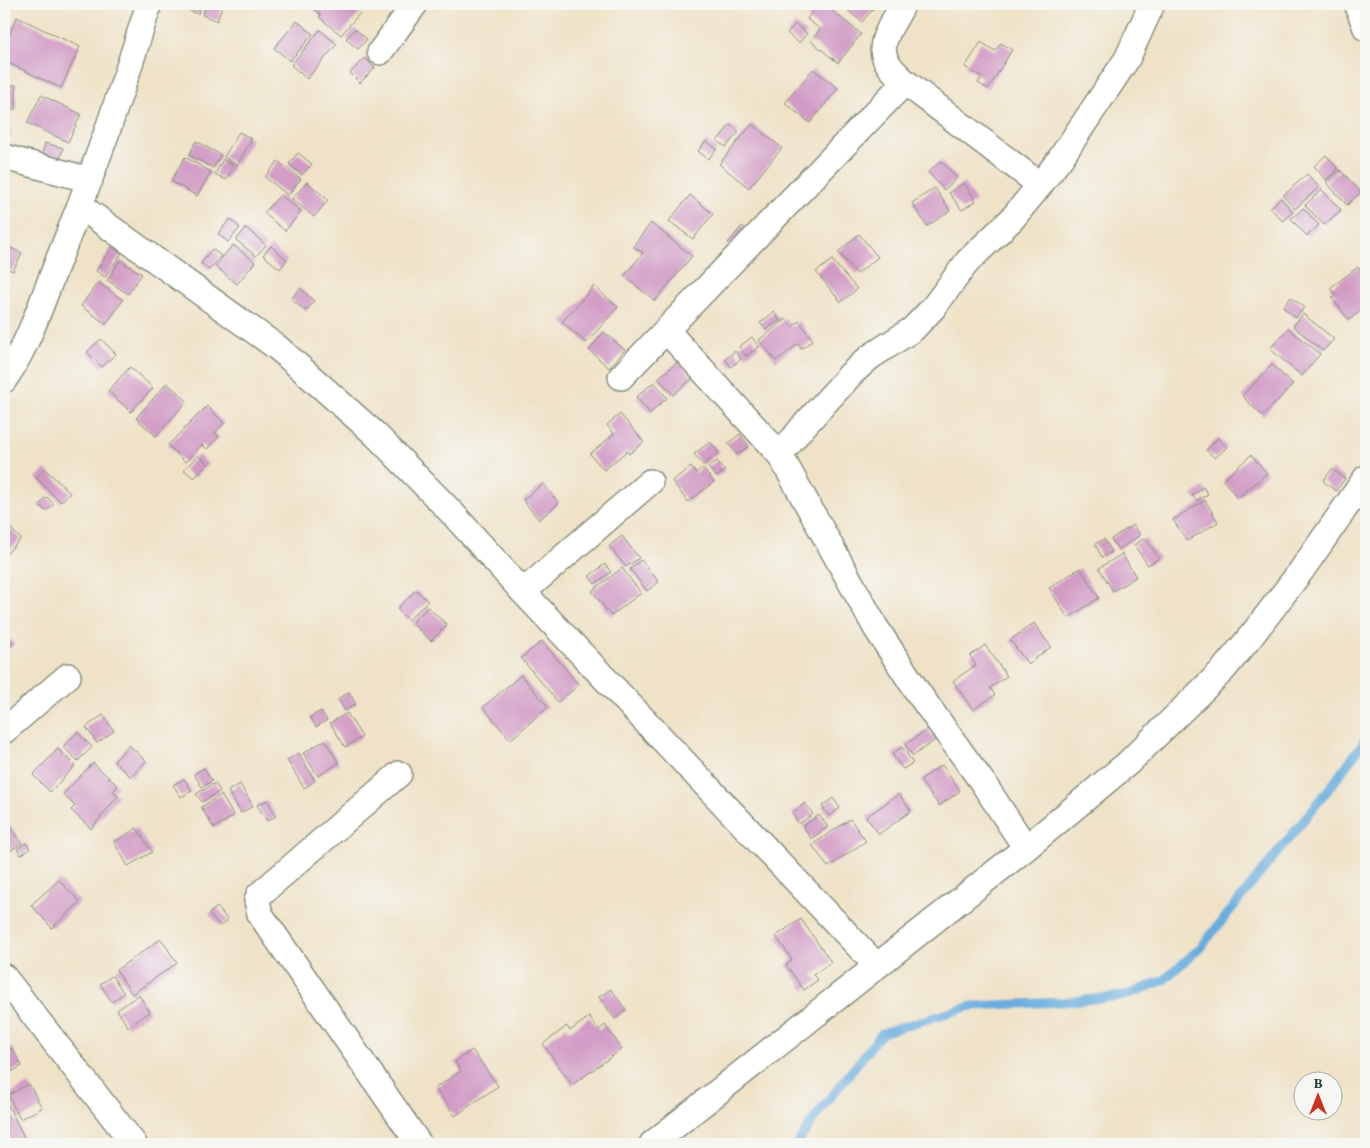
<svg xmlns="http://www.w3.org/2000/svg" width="1370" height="1148" viewBox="0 0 1370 1148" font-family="'EB Garamond',serif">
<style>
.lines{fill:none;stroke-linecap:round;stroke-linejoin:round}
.stream{stroke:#69adde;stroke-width:9}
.building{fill:#d19bc6}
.minor-casing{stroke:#87907e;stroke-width:28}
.minor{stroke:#fff;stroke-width:25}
</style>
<rect width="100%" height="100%" fill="#f6f6f2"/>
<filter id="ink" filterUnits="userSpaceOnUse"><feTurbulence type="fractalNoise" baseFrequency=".02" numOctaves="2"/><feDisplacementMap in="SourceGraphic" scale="10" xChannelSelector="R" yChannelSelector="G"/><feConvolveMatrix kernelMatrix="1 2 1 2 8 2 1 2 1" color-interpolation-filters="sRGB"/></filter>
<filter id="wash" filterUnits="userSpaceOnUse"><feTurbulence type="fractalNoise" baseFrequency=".0096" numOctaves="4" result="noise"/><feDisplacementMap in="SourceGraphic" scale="20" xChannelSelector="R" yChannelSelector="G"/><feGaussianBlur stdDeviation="1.12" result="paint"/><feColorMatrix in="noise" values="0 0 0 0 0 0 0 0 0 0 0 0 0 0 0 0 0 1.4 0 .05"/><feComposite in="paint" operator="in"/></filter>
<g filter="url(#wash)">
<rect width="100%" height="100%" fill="#efe2c7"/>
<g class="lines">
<!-- stream -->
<path class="stream" d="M 797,1144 L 818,1113 L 882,1033 L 971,1006 L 1062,1002 L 1125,996 L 1164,980 L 1201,947 L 1332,785 L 1366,739"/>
</g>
<g id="blocks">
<!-- building -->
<path class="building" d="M 193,4 L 202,4 L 198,14 L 190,11 Z
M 207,4 L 217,4 L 222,6 L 217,21 L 202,15 Z
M 308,4 L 363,4 L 366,6 L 341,35 L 319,17 L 321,15 Z
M 819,4 L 824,4 L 861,34 L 838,63 L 811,41 L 820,29 L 807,19 Z
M 840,4 L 877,4 L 862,22 Z
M 17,17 L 80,47 L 61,88 L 4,61 L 4,46 Z
M 297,21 L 313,34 L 290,61 L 274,48 Z
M 795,24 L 807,33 L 799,43 L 787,33 Z
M 355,29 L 367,39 L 358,49 L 346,39 Z
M 320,30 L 337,44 L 307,79 L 291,65 Z
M 981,42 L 995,51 L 1001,43 L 1012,50 L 988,89 L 978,83 L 982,77 L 965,67 Z
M 365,58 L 375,68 L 360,83 L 350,73 Z
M 813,69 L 838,88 L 810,123 L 785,103 Z
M 4,85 L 16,85 L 16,109 L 4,109 Z
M 41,95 L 81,114 L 68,142 L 27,123 Z
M 752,124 L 782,148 L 749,188 L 719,164 Z
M 730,125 L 739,132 L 726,147 L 717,141 Z
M 4,128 L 10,130 L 4,148 Z
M 239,132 L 252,139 L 237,165 L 224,157 Z
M 196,141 L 221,155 L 213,168 L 189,155 Z
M 706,141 L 717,149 L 708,159 L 698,151 Z
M 45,143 L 63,148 L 59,163 L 41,158 Z
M 298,153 L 312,164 L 302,175 L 289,164 Z
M 1326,155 L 1338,169 L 1326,180 L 1314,166 Z
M 185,157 L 211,172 L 197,196 L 171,181 Z
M 223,159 L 234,166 L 226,180 L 215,174 Z
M 278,161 L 301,179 L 288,195 L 265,177 Z
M 941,161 L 957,178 L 944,190 L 928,172 Z
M 1340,170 L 1361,192 L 1347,205 L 1326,182 Z
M 1307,174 L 1319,187 L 1295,209 L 1283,196 Z
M 307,182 L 328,200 L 314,217 L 292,199 Z
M 964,183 L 976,201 L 962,210 L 949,193 Z
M 935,188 L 950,211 L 927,226 L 912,203 Z
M 1322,190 L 1341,210 L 1324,225 L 1305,205 Z
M 280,195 L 301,211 L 285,231 L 264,213 Z
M 690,195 L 713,214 L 693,239 L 669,221 Z
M 1281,198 L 1293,212 L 1283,221 L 1270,208 Z
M 1303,208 L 1319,225 L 1307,236 L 1291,219 Z
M 230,219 L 240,228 L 228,242 L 218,234 Z
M 651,223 L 692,256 L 655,301 L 624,276 L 643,253 L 633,246 Z
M 742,226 L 748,231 L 734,248 L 728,243 Z
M 246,228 L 266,245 L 256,256 L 236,240 Z
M 859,234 L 878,257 L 857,274 L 838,252 Z
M 4,245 L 22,253 L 13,271 L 4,267 Z
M 233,245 L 255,262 L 237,284 L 215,266 Z
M 271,246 L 287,260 L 280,269 L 263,255 Z
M 112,247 L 122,253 L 105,277 L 96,271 Z
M 212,249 L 221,256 L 209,270 L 201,263 Z
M 120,260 L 142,274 L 128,294 L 107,280 Z
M 832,260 L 857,289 L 841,302 L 816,272 Z
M 1358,267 L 1366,278 L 1366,307 L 1349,320 L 1332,298 L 1336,295 L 1330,288 Z
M 98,282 L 123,300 L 106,324 L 81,306 Z
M 594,286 L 618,307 L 586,343 L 562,322 Z
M 300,288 L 314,301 L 306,311 L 291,299 Z
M 1291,297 L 1304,307 L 1296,318 L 1283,307 Z
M 774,312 L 780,320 L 766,330 L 760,323 Z
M 1303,314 L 1334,339 L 1323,351 L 1293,326 Z
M 786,319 L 792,327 L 799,321 L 813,340 L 801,349 L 798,344 L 776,361 L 759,340 Z
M 1288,328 L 1320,354 L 1302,376 L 1270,349 Z
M 604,332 L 625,350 L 609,368 L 589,350 Z
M 752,337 L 759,347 L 746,356 L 739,347 Z
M 101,339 L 116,354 L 102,367 L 87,352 Z
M 735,351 L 741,359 L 731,367 L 725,359 Z
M 679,361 L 693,378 L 673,395 L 658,378 Z
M 1272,365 L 1293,384 L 1263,416 L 1242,396 Z
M 130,367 L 153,388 L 131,412 L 108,391 Z
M 654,382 L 667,398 L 650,413 L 636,397 Z
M 167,383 L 187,401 L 156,436 L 136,418 Z
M 207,406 L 224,423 L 215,433 L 219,437 L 207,449 L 202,445 L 185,462 L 168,445 Z
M 620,414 L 644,442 L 629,454 L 627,451 L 604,470 L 590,454 L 614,434 L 607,425 Z
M 740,434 L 749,446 L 737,455 L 728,443 Z
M 1218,438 L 1227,447 L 1215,458 L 1206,450 Z
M 710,442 L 719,452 L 703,465 L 694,454 Z
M 198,455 L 208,464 L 194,478 L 184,470 Z
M 1251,455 L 1267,473 L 1238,498 L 1223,480 Z
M 717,461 L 725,471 L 716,477 L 708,467 Z
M 691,467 L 696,473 L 702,468 L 714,482 L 688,502 L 672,481 Z
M 45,469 L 70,493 L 61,502 L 36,478 Z
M 1332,469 L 1345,479 L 1336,491 L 1323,481 Z
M 543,484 L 559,503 L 539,520 L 523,500 Z
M 1203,487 L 1208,494 L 1197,501 L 1192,495 Z
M 47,497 L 54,504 L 46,511 L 39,505 Z
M 1205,500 L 1218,522 L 1187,541 L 1173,520 Z
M 4,522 L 21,539 L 4,556 Z
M 1133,525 L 1140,535 L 1118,550 L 1111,539 Z
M 622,536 L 639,558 L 626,567 L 609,546 Z
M 1145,538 L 1159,558 L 1148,565 L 1134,545 Z
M 1104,539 L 1112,552 L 1102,557 L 1095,544 Z
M 1122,554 L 1136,577 L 1113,591 L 1099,568 Z
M 641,560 L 659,582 L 647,591 L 630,569 Z
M 605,564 L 611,572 L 595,584 L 589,576 Z
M 622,568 L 641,593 L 611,616 L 592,591 Z
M 1080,568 L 1099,598 L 1068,618 L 1049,588 Z
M 416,590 L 428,601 L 408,620 L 397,609 Z
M 428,607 L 447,625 L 431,641 L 412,623 Z
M 1034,623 L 1051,647 L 1028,664 L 1010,640 Z
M 9,638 L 14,644 L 4,652 L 4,642 Z
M 542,641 L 579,685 L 558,702 L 521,658 Z
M 985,645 L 1007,676 L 990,688 L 995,695 L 973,710 L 953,681 L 976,665 L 970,656 Z
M 521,675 L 548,707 L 510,740 L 483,707 Z
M 349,692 L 356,704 L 345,711 L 338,699 Z
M 321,711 L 327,720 L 316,727 L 310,717 Z
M 347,713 L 362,737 L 345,747 L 330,723 Z
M 103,715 L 114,731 L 97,743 L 86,727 Z
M 928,729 L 935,740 L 913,756 L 905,745 Z
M 77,732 L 92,747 L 78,761 L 63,747 Z
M 325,740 L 339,763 L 318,776 L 303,753 Z
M 129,745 L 146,761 L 131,777 L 114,761 Z
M 902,747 L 913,763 L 903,769 L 892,754 Z
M 58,749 L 75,766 L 50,792 L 33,775 Z
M 299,753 L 315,781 L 304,788 L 287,760 Z
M 93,763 L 118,786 L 113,791 L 118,796 L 91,829 L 71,810 L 75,806 L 63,794 Z
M 942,765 L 960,791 L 939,806 L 920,780 Z
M 204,768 L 212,781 L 202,787 L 194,774 Z
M 184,779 L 192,791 L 181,797 L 173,785 Z
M 215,783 L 220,791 L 202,802 L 196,794 Z
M 240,784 L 253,806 L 241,813 L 228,791 Z
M 899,794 L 911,811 L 879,834 L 866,817 Z
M 221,795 L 234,816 L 214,828 L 201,807 Z
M 833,798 L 840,808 L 829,816 L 822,806 Z
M 267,800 L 276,816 L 267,821 L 257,805 Z
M 805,803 L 813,814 L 799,824 L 792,813 Z
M 819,815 L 828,827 L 811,839 L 803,826 Z
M 850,819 L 866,841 L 828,867 L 812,845 Z
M 9,824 L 22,843 L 4,855 L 4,827 Z
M 137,828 L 152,852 L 128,866 L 114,842 Z
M 26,843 L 30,849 L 21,855 L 17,849 Z
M 59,880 L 80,902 L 52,928 L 31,905 Z
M 217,907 L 228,920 L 220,926 L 209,914 Z
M 801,919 L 831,962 L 813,975 L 818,980 L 804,990 L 786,965 L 792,960 L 776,936 Z
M 161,939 L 177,963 L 132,994 L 116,970 Z
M 112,976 L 124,993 L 112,1002 L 100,984 Z
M 611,989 L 626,1010 L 615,1019 L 599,997 Z
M 139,995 L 150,1012 L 128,1027 L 117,1010 Z
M 589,1017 L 599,1030 L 605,1025 L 622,1049 L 572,1085 L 543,1044 L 567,1026 L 570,1031 Z
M 12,1048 L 22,1066 L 4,1076 L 4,1052 Z
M 472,1050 L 498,1086 L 455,1116 L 435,1088 L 461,1071 L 455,1062 Z
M 29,1084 L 42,1108 L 20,1119 L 8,1095 Z
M 5,1099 L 26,1141 L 20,1144 L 4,1144 L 4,1100 Z"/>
</g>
</g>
<g filter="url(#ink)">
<use href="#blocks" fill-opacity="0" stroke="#87907e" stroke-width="1"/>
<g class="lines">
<!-- minor casing -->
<g class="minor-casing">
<path id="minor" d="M 901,4 L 901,8 C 892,25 874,46 889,65 C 893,71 900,77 905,82 L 1040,185
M 1357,4 L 1366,28
M 380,52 L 415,4
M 4,157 L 90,180
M 80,206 L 278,348 L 375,434 L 453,514 L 523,592 L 877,966
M 666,330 L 780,455
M 621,377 L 905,82
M 4,380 C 28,346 41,304 56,266 C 91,180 122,92 149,4
M 523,592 L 650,482
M 4,731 L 68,676
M 399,774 L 259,895 L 257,901 L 260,914 L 419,1144
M 1026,848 L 983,783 L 919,694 L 876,628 L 780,455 L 801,429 L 852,373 L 870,357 L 913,329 L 933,308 L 968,261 L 1012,219 L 1040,185 L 1060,159 L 1127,59 L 1152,4
M 4,977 L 134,1144
M 652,1144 L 1026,848 L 1128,763 L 1223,670 L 1252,635 L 1301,571 L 1366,478"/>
</g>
<!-- minor -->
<use href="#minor" class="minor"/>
</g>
</g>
<!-- margin -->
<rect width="1370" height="1148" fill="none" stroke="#f6f6f2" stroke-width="20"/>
<!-- north arrow -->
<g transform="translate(1318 1096)"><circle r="24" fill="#f6f6f2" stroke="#a0aca6"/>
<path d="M0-4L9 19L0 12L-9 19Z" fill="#c8321e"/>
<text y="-8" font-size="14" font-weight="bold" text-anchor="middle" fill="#1f3d34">B</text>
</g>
</svg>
